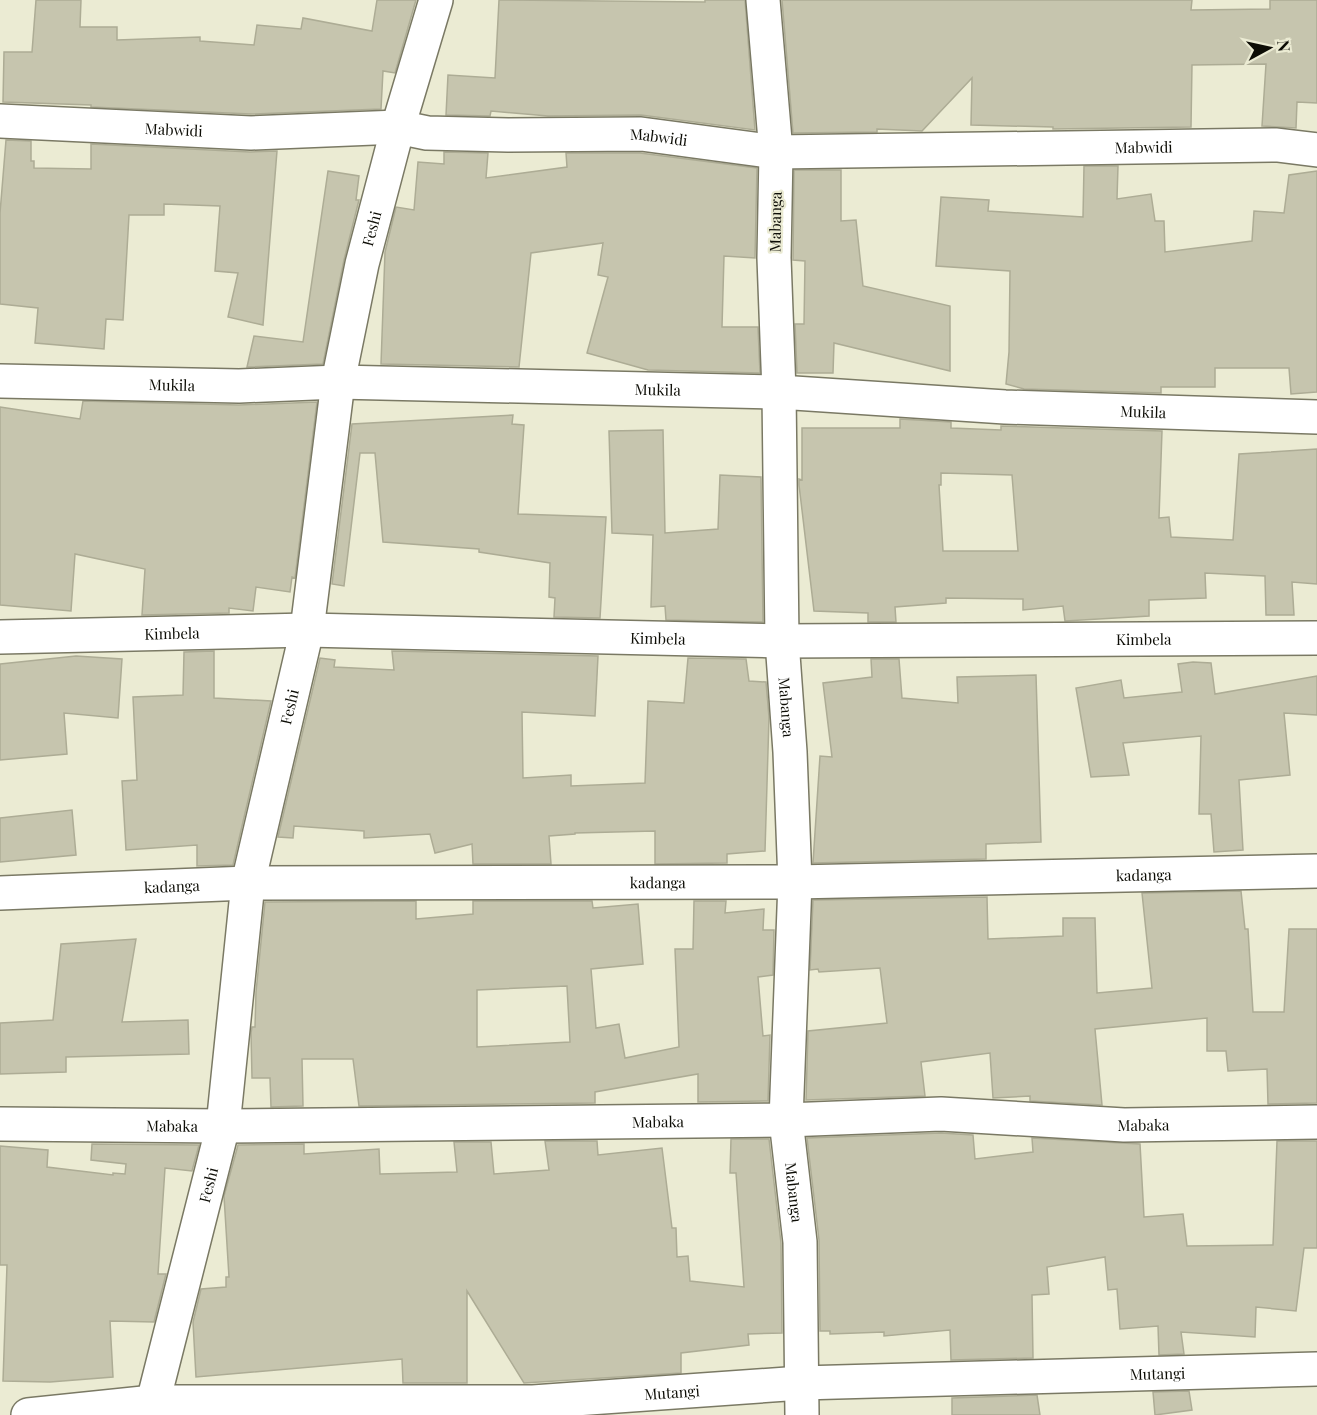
<svg xmlns="http://www.w3.org/2000/svg" width="1317" height="1415" viewBox="0 0 1317 1415" font-family="'Playfair Display',serif">
<style>
.building{fill:#c6c5ae;stroke:#adac95;stroke-width:1.5;fill-rule:evenodd}
.lines{fill:none;stroke-linecap:round;stroke-linejoin:round}
.street-casing{stroke:#7a7964;stroke-width:36}
.street{stroke:#fff;stroke-width:33}
.labels{text-anchor:middle;dominant-baseline:central;stroke-width:4.5;stroke-linejoin:round;paint-order:stroke}
.street-label{font-size:15px;fill:#0d0d06;stroke:#ebebd3}
</style>
<rect width="100%" height="100%" fill="#ebebd3"/>
<!-- building -->
<path class="building" d="M 36,0 L 81,0 L 80,27 L 117,27 L 117,40 L 200,37 L 200,41 L 254,45 L 257,25 L 301,29 L 303,18 L 372,31 L 377,0 L 416,0 L 395,73 L 383,71 L 381,109 L 251,114 L 91,107 L 91,105 L 3,102 L 4,52 L 32,52 Z
M 499,0 L 705,2 L 705,0 L 745,0 L 755,130 L 641,115 L 548,116 L 491,111 L 490,116 L 446,115 L 448,75 L 495,78 Z
M 782,0 L 1192,0 L 1191,10 L 1270,9 L 1270,0 L 1317,0 L 1317,103 L 1297,102 L 1296,128 L 1262,126 L 1266,64 L 1192,65 L 1191,127 L 1053,129 L 1053,127 L 971,125 L 972,78 L 922,131 L 877,129 L 877,132 L 793,133 Z
M 6,140 L 31,141 L 31,161 L 34,161 L 34,168 L 91,169 L 91,144 L 250,152 L 277,151 L 263,325 L 228,317 L 238,273 L 215,271 L 220,206 L 164,204 L 164,215 L 129,215 L 123,320 L 106,319 L 104,349 L 35,343 L 38,308 L 0,304 L 0,213 Z
M 444,152 L 488,153 L 486,178 L 567,167 L 566,153 L 640,153 L 757,168 L 755,258 L 724,256 L 722,327 L 758,327 L 760,373 L 648,370 L 587,353 L 608,277 L 598,275 L 603,243 L 531,253 L 519,367 L 381,364 L 385,252 L 396,207 L 414,210 L 418,162 L 444,164 Z
M 1084,166 L 1118,166 L 1117,199 L 1151,194 L 1155,221 L 1164,221 L 1165,252 L 1252,241 L 1254,211 L 1284,213 L 1289,175 L 1317,171 L 1317,392 L 1291,394 L 1289,368 L 1215,368 L 1215,387 L 1161,387 L 1161,393 L 1024,389 L 1006,384 L 1009,352 L 1010,271 L 936,266 L 941,197 L 989,200 L 988,211 L 1083,217 Z
M 794,170 L 841,170 L 841,221 L 856,220 L 863,286 L 950,306 L 950,371 L 834,343 L 833,373 L 797,373 L 795,324 L 804,324 L 805,261 L 793,260 Z
M 328,171 L 359,176 L 356,200 L 359,200 L 344,260 L 323,364 L 247,367 L 254,336 L 303,342 Z
M 83,401 L 239,405 L 317,402 L 295,578 L 292,577 L 290,592 L 256,587 L 253,611 L 229,608 L 229,613 L 142,615 L 145,569 L 75,554 L 71,611 L 0,605 L 0,407 L 80,419 Z
M 513,415 L 512,424 L 524,425 L 518,514 L 606,517 L 600,618 L 554,617 L 555,598 L 549,597 L 550,563 L 479,552 L 479,549 L 383,542 L 375,453 L 360,453 L 344,586 L 332,584 L 352,424 Z
M 900,419 L 951,422 L 951,428 L 1001,430 L 1001,426 L 1162,431 L 1159,518 L 1169,517 L 1171,537 L 1233,540 L 1239,454 L 1317,449 L 1317,584 L 1292,582 L 1294,615 L 1266,615 L 1265,576 L 1205,573 L 1206,598 L 1149,600 L 1149,616 L 1065,621 L 1063,606 L 1023,610 L 1023,599 L 946,598 L 946,603 L 895,607 L 896,622 L 868,622 L 868,613 L 814,611 L 799,485 L 799,479 L 802,480 L 802,428 L 900,428 ZM 941,473 L 1012,475 L 1018,551 L 943,551 L 939,485 L 941,485 Z
M 663,430 L 665,533 L 718,529 L 720,475 L 761,477 L 763,622 L 666,620 L 665,606 L 651,607 L 653,535 L 612,533 L 609,431 Z
M 214,651 L 214,698 L 271,701 L 233,865 L 197,866 L 197,845 L 126,850 L 122,781 L 137,780 L 133,697 L 183,695 L 184,652 Z
M 392,651 L 598,656 L 595,716 L 522,712 L 523,778 L 571,775 L 571,786 L 645,783 L 648,701 L 684,703 L 688,658 L 746,659 L 749,681 L 766,682 L 769,717 L 765,851 L 727,854 L 727,863 L 655,864 L 655,831 L 575,833 L 575,834 L 549,836 L 551,864 L 473,864 L 472,844 L 435,853 L 430,834 L 364,838 L 364,831 L 294,826 L 293,838 L 278,837 L 320,658 L 335,660 L 334,667 L 394,670 Z
M 76,656 L 122,659 L 118,718 L 64,713 L 67,754 L 0,760 L 0,664 Z
M 871,659 L 899,659 L 902,698 L 958,703 L 957,677 L 1036,675 L 1041,842 L 986,844 L 986,859 L 813,863 L 820,756 L 832,757 L 823,683 L 872,677 Z
M 1193,662 L 1211,663 L 1215,694 L 1317,676 L 1317,715 L 1284,713 L 1290,775 L 1239,780 L 1243,850 L 1214,852 L 1211,814 L 1199,814 L 1201,736 L 1123,743 L 1129,775 L 1091,777 L 1076,688 L 1121,680 L 1124,698 L 1182,692 L 1178,664 Z
M 72,810 L 76,855 L 0,862 L 0,818 Z
M 1241,891 L 1245,929 L 1248,929 L 1253,1012 L 1284,1012 L 1289,929 L 1317,929 L 1317,1103 L 1268,1104 L 1267,1069 L 1228,1071 L 1226,1051 L 1207,1051 L 1207,1018 L 1095,1029 L 1102,1105 L 1030,1101 L 1030,1096 L 993,1098 L 990,1053 L 921,1062 L 925,1096 L 806,1100 L 808,1031 L 887,1023 L 880,968 L 819,972 L 818,969 L 810,970 L 813,900 L 987,897 L 988,939 L 1063,936 L 1063,918 L 1095,918 L 1097,993 L 1152,988 L 1142,893 Z
M 416,901 L 416,919 L 473,914 L 473,901 L 592,901 L 593,908 L 638,904 L 643,964 L 591,969 L 596,1028 L 619,1024 L 625,1058 L 679,1047 L 675,949 L 693,949 L 694,901 L 726,901 L 725,913 L 764,909 L 763,930 L 774,930 L 773,975 L 758,977 L 763,1036 L 770,1035 L 768,1101 L 698,1102 L 698,1074 L 595,1092 L 595,1103 L 359,1106 L 353,1059 L 302,1059 L 303,1106 L 271,1107 L 270,1078 L 252,1078 L 251,1033 L 252,1027 L 255,1027 L 256,992 L 265,902 ZM 567,986 L 570,1042 L 477,1047 L 477,990 Z
M 136,939 L 122,1022 L 188,1020 L 189,1054 L 66,1057 L 66,1072 L 0,1074 L 0,1023 L 53,1020 L 61,944 Z
M 941,1133 L 973,1135 L 975,1159 L 1033,1152 L 1032,1138 L 1140,1144 L 1144,1217 L 1183,1214 L 1187,1246 L 1273,1245 L 1277,1141 L 1317,1141 L 1317,1248 L 1304,1248 L 1296,1311 L 1256,1307 L 1255,1337 L 1181,1332 L 1184,1354 L 1159,1355 L 1158,1326 L 1120,1329 L 1117,1289 L 1108,1290 L 1105,1257 L 1047,1267 L 1049,1294 L 1032,1295 L 1033,1358 L 951,1360 L 950,1330 L 884,1336 L 884,1332 L 830,1334 L 830,1331 L 820,1331 L 819,1240 L 807,1138 Z
M 731,1139 L 769,1139 L 781,1243 L 782,1333 L 748,1334 L 749,1345 L 681,1353 L 681,1373 L 524,1383 L 467,1291 L 467,1383 L 403,1383 L 402,1359 L 196,1377 L 193,1322 L 201,1289 L 226,1287 L 226,1277 L 229,1277 L 224,1196 L 238,1145 L 304,1144 L 304,1154 L 379,1149 L 380,1174 L 457,1172 L 454,1142 L 491,1142 L 494,1174 L 549,1170 L 545,1141 L 597,1141 L 598,1155 L 662,1148 L 672,1228 L 676,1228 L 677,1257 L 688,1256 L 690,1281 L 744,1287 L 736,1173 L 730,1173 Z
M 92,1144 L 199,1145 L 192,1171 L 165,1168 L 158,1274 L 166,1274 L 154,1322 L 110,1321 L 113,1377 L 50,1382 L 3,1381 L 7,1265 L 0,1265 L 0,1146 L 48,1150 L 47,1167 L 113,1175 L 113,1173 L 125,1174 L 126,1164 L 91,1160 Z
M 1189,1391 L 1192,1410 L 1155,1415 L 1153,1392 Z
M 1037,1395 L 1040,1415 L 952,1415 L 952,1398 Z"/>
<g class="lines">
<!-- street casing -->
<g class="street-casing">
<g id="street">
<path id="s1" d="M 763,0 L 776,152 L 774,258 L 779,392 L 782,641 L 790,752 L 795,882 L 786,1120 L 800,1242 L 802,1415"/>
<path id="s2" d="M 0,121 L 251,133 L 398,127 L 427,133 L 508,135 L 641,134 L 776,152 L 1277,145 L 1317,150"/>
<path id="s3" d="M 0,381 L 239,386 L 338,382 L 779,392 L 1005,407 L 1317,417"/>
<path id="s4" d="M 0,637 L 307,630 L 782,641 L 1317,638"/>
<path id="s5" d="M 0,893 L 248,883 L 795,882 L 1317,871"/>
<path id="s6" d="M 0,1124 L 223,1126 L 786,1120 L 941,1114 L 1124,1125 L 1317,1122"/>
<path id="s7" d="M 28,1415 L 153,1402 L 533,1402 L 801,1383 L 1317,1369"/>
<path id="s8" d="M 152,1415 L 153,1402 L 223,1126 L 248,883 L 307,630 L 338,382 L 362,264 L 398,127 L 436,0"/>
</g>
</g>
<!-- street -->
<use href="#street" class="street"/>
</g>
<g class="labels">
<!-- street labels -->
<g class="street-label">
<text stroke="none"><textPath href="#s2" startOffset="174">Mabwidi</textPath></text>
<text stroke="none"><textPath href="#s2" startOffset="660">Mabwidi</textPath></text>
<text stroke="none"><textPath href="#s2" startOffset="1146">Mabwidi</textPath></text>
<text transform="translate(775 222) rotate(-89)">Mabanga</text>
<text stroke="none"><textPath href="#s8" startOffset="1209">Feshi</textPath></text>
<text stroke="none"><textPath href="#s3" startOffset="172">Mukila</textPath></text>
<text stroke="none"><textPath href="#s3" startOffset="658">Mukila</textPath></text>
<text stroke="none"><textPath href="#s3" startOffset="1144">Mukila</textPath></text>
<text stroke="none"><textPath href="#s4" startOffset="172">Kimbela</textPath></text>
<text stroke="none"><textPath href="#s4" startOffset="658">Kimbela</textPath></text>
<text stroke="none"><textPath href="#s4" startOffset="1144">Kimbela</textPath></text>
<text stroke="none"><textPath href="#s8" startOffset="723">Feshi</textPath></text>
<text stroke="none"><textPath href="#s1" startOffset="708">Mabanga</textPath></text>
<text stroke="none"><textPath href="#s5" startOffset="1144">kadanga</textPath></text>
<text stroke="none"><textPath href="#s5" startOffset="658">kadanga</textPath></text>
<text stroke="none"><textPath href="#s5" startOffset="172">kadanga</textPath></text>
<text stroke="none"><textPath href="#s6" startOffset="658">Mabaka</textPath></text>
<text stroke="none"><textPath href="#s6" startOffset="1144">Mabaka</textPath></text>
<text stroke="none"><textPath href="#s6" startOffset="172">Mabaka</textPath></text>
<text stroke="none"><textPath href="#s8" startOffset="237">Feshi</textPath></text>
<text stroke="none"><textPath href="#s1" startOffset="1194">Mabanga</textPath></text>
<text stroke="none"><textPath href="#s7" startOffset="1131">Mutangi</textPath></text>
<text stroke="none"><textPath href="#s7" startOffset="645">Mutangi</textPath></text>
</g>
</g>
<!-- north arrow -->
<g transform="translate(1269 48) rotate(82)" stroke="#ebebd3" stroke-width="4.5" paint-order="stroke">
<path d="M0-4.5L10 22L0 15L-10 22Z" fill="#0d0d06"/>
<text y="-9" font-size="16" font-weight="bold" text-anchor="middle" fill="#0d0d06">N</text>
</g>
</svg>
